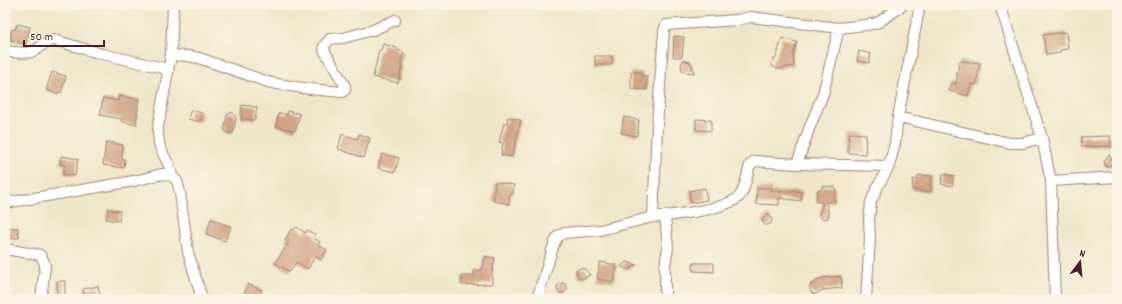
<svg xmlns="http://www.w3.org/2000/svg" width="1122" height="304" viewBox="0 0 1122 304" font-family="Dekko,sans-serif">
<style>
.building{fill:#d0a485}
.lines{fill:none;stroke-linecap:round;stroke-linejoin:round}
.minor-casing{stroke:#9d837a;stroke-width:12}
.minor{stroke:#fff;stroke-width:10}
</style>
<rect width="100%" height="100%" fill="#fcf5e5"/>
<filter id="ink" filterUnits="userSpaceOnUse"><feTurbulence type="fractalNoise" baseFrequency=".025" numOctaves="2"/><feDisplacementMap in="SourceGraphic" scale="8" xChannelSelector="R" yChannelSelector="G"/><feConvolveMatrix kernelMatrix="1 2 1 2 8 2 1 2 1" color-interpolation-filters="sRGB"/></filter>
<filter id="wash" filterUnits="userSpaceOnUse"><feTurbulence type="fractalNoise" baseFrequency=".012" numOctaves="4" result="noise"/><feDisplacementMap in="SourceGraphic" scale="16" xChannelSelector="R" yChannelSelector="G"/><feGaussianBlur stdDeviation="0.9" result="paint"/><feColorMatrix in="noise" values="0 0 0 0 0 0 0 0 0 0 0 0 0 0 0 0 0 1.4 0 .05"/><feComposite in="paint" operator="in"/></filter>
<g filter="url(#wash)">
<rect width="100%" height="100%" fill="#f0e7ca"/>
<g id="blocks">
<!-- building -->
<path class="building" d="M 17,24 L 30,27 L 26,44 L 10,40 L 12,29 L 15,30 Z
M 1066,32 L 1068,49 L 1060,50 L 1060,53 L 1046,55 L 1043,35 Z
M 674,36 L 684,37 L 682,57 L 673,57 Z
M 782,38 L 797,42 L 793,55 L 794,66 L 777,69 L 772,66 L 772,63 L 773,60 L 776,58 Z
M 383,44 L 397,48 L 397,50 L 404,52 L 400,65 L 402,66 L 398,83 L 373,77 L 379,50 L 381,51 Z
M 859,51 L 871,54 L 869,63 L 857,61 Z
M 595,56 L 612,56 L 612,65 L 595,65 Z
M 683,60 L 690,62 L 692,65 L 694,73 L 685,72 L 682,70 L 681,66 Z
M 959,61 L 980,63 L 976,85 L 971,84 L 968,96 L 949,91 L 951,83 L 956,84 Z
M 52,72 L 66,76 L 61,93 L 58,92 L 58,94 L 46,90 Z
M 631,72 L 642,72 L 642,76 L 647,76 L 647,90 L 631,89 Z
M 118,96 L 139,99 L 136,125 L 121,121 L 122,119 L 100,115 L 103,98 L 118,101 Z
M 242,105 L 257,107 L 255,120 L 241,119 Z
M 191,110 L 202,113 L 200,122 L 188,119 Z
M 288,111 L 300,114 L 295,131 L 276,126 L 279,113 L 287,115 Z
M 232,112 L 236,118 L 233,133 L 229,134 L 224,130 L 227,115 Z
M 508,117 L 521,120 L 512,157 L 501,155 L 503,143 L 499,142 L 504,123 L 507,123 Z
M 624,117 L 639,120 L 637,136 L 621,133 Z
M 696,119 L 711,120 L 711,131 L 696,130 Z
M 849,133 L 866,134 L 865,154 L 848,153 Z
M 342,134 L 357,139 L 359,134 L 370,138 L 364,158 L 338,149 Z
M 1110,136 L 1111,146 L 1082,147 L 1081,137 Z
M 106,142 L 123,145 L 122,159 L 125,159 L 124,168 L 103,165 Z
M 382,154 L 399,158 L 395,172 L 378,168 Z
M 1109,154 L 1113,162 L 1112,165 L 1108,167 L 1105,166 L 1104,161 Z
M 61,156 L 78,159 L 75,176 L 63,174 L 65,165 L 60,164 Z
M 943,174 L 954,176 L 952,186 L 941,184 Z
M 918,175 L 932,176 L 930,192 L 912,190 L 913,179 L 917,180 Z
M 495,182 L 514,185 L 513,194 L 510,194 L 509,204 L 493,201 Z
M 822,186 L 835,187 L 835,202 L 826,202 L 829,215 L 828,218 L 824,219 L 821,218 L 819,215 L 823,202 L 816,202 L 817,190 L 822,190 Z
M 705,188 L 707,200 L 691,203 L 689,191 Z
M 757,188 L 772,188 L 772,191 L 791,192 L 792,190 L 802,192 L 801,201 L 779,198 L 779,205 L 756,204 Z
M 108,209 L 120,211 L 119,221 L 106,219 Z
M 768,213 L 772,220 L 771,223 L 768,225 L 765,225 L 762,221 Z
M 211,219 L 231,227 L 225,241 L 206,234 Z
M 296,227 L 306,233 L 307,230 L 316,235 L 314,238 L 320,242 L 318,245 L 327,250 L 321,260 L 315,256 L 308,269 L 296,262 L 290,272 L 275,263 L 289,242 L 285,240 L 291,229 L 294,230 Z
M 6,228 L 18,228 L 19,238 L 6,238 Z
M 485,256 L 495,258 L 492,273 L 492,284 L 462,285 L 462,276 L 474,276 L 474,270 L 482,270 Z
M 600,262 L 617,265 L 614,282 L 597,279 Z
M 626,262 L 628,262 L 636,265 L 630,269 L 627,270 L 621,266 Z
M 693,263 L 714,263 L 714,272 L 693,271 Z
M 580,268 L 585,269 L 590,275 L 582,279 L 578,277 L 576,271 Z
M 841,276 L 842,288 L 822,290 L 816,294 L 813,294 L 810,291 L 810,285 L 822,278 Z
M 57,281 L 65,281 L 65,299 L 57,299 Z
M557 288a5 5 0 1 1 10 0a5 5 0 1 1-10 0Z
M 248,284 L 262,290 L 258,299 L 242,299 Z
M 98,286 L 101,299 L 85,299 L 83,289 Z"/>
</g>
</g>
<g filter="url(#ink)">
<use href="#blocks" fill-opacity="0" stroke="#9d837a" stroke-width="1"/>
<g class="lines">
<!-- minor casing -->
<g class="minor-casing">
<path id="minor" d="M 1000,5 L 1042,138 L 1051,181 L 1055,299
M 5,51 C 13,52 23,54 31,52 C 40,50 44,40 54,40 L 102,54 L 168,69
M 171,55 L 188,56 L 199,58 L 271,83 L 310,89 L 342,92 L 345,90 L 345,86 L 324,50 L 324,46 L 330,39 L 343,38 L 373,30 L 395,20
M 898,117 L 1010,143 L 1023,143 L 1042,138
M 797,164 L 809,129 L 823,94 L 839,28
M 172,176 C 170,163 164,158 160,147 C 158,140 158,134 158,127 L 171,55 L 173,5
M 1051,181 L 1117,177
M 5,203 L 134,181 L 158,175 L 163,174 L 172,176 L 177,181 L 180,193 L 188,252 L 202,299
M 665,216 C 681,214 734,208 741,194 C 746,186 747,174 750,165 L 755,161 L 797,164 L 889,166
M 653,217 L 657,125 L 664,31 L 666,25 L 737,20 L 751,17 L 839,28 L 873,24 L 879,22 L 903,5
M 5,249 L 40,255 C 43,259 45,262 45,267 L 41,299
M 537,299 L 554,244 L 558,236 L 564,233 L 600,230 L 653,217 L 665,216 L 668,248 L 665,265 L 665,299
M 866,299 L 870,239 L 869,220 L 871,202 L 876,190 L 889,166 L 895,143 L 898,117 L 920,5"/>
</g>
<!-- minor -->
<use href="#minor" class="minor"/>
</g>
</g>
<!-- margin -->
<rect width="1122" height="304" fill="none" stroke="#fcf5e5" stroke-width="20"/>
<!-- north arrow -->
<g transform="translate(1080 262) rotate(16)" stroke="#fcf5e5" stroke-width="3" paint-order="stroke">
<path d="M0-3L7 15L0 10L-7 15Z" fill="#4a1f2b"/>
<text y="-6" font-size="11" font-weight="bold" text-anchor="middle" fill="#4a1f2b">N</text>
</g>
<!-- scale -->
<path d="M24 40v6h80v-6" fill="none" stroke="#4a1f2b" stroke-width="2"/>
<text x="30" y="40" font-size="12" fill="#4a1f2b" stroke="#fcf5e5" stroke-width="3" paint-order="stroke">50 m</text>
</svg>
